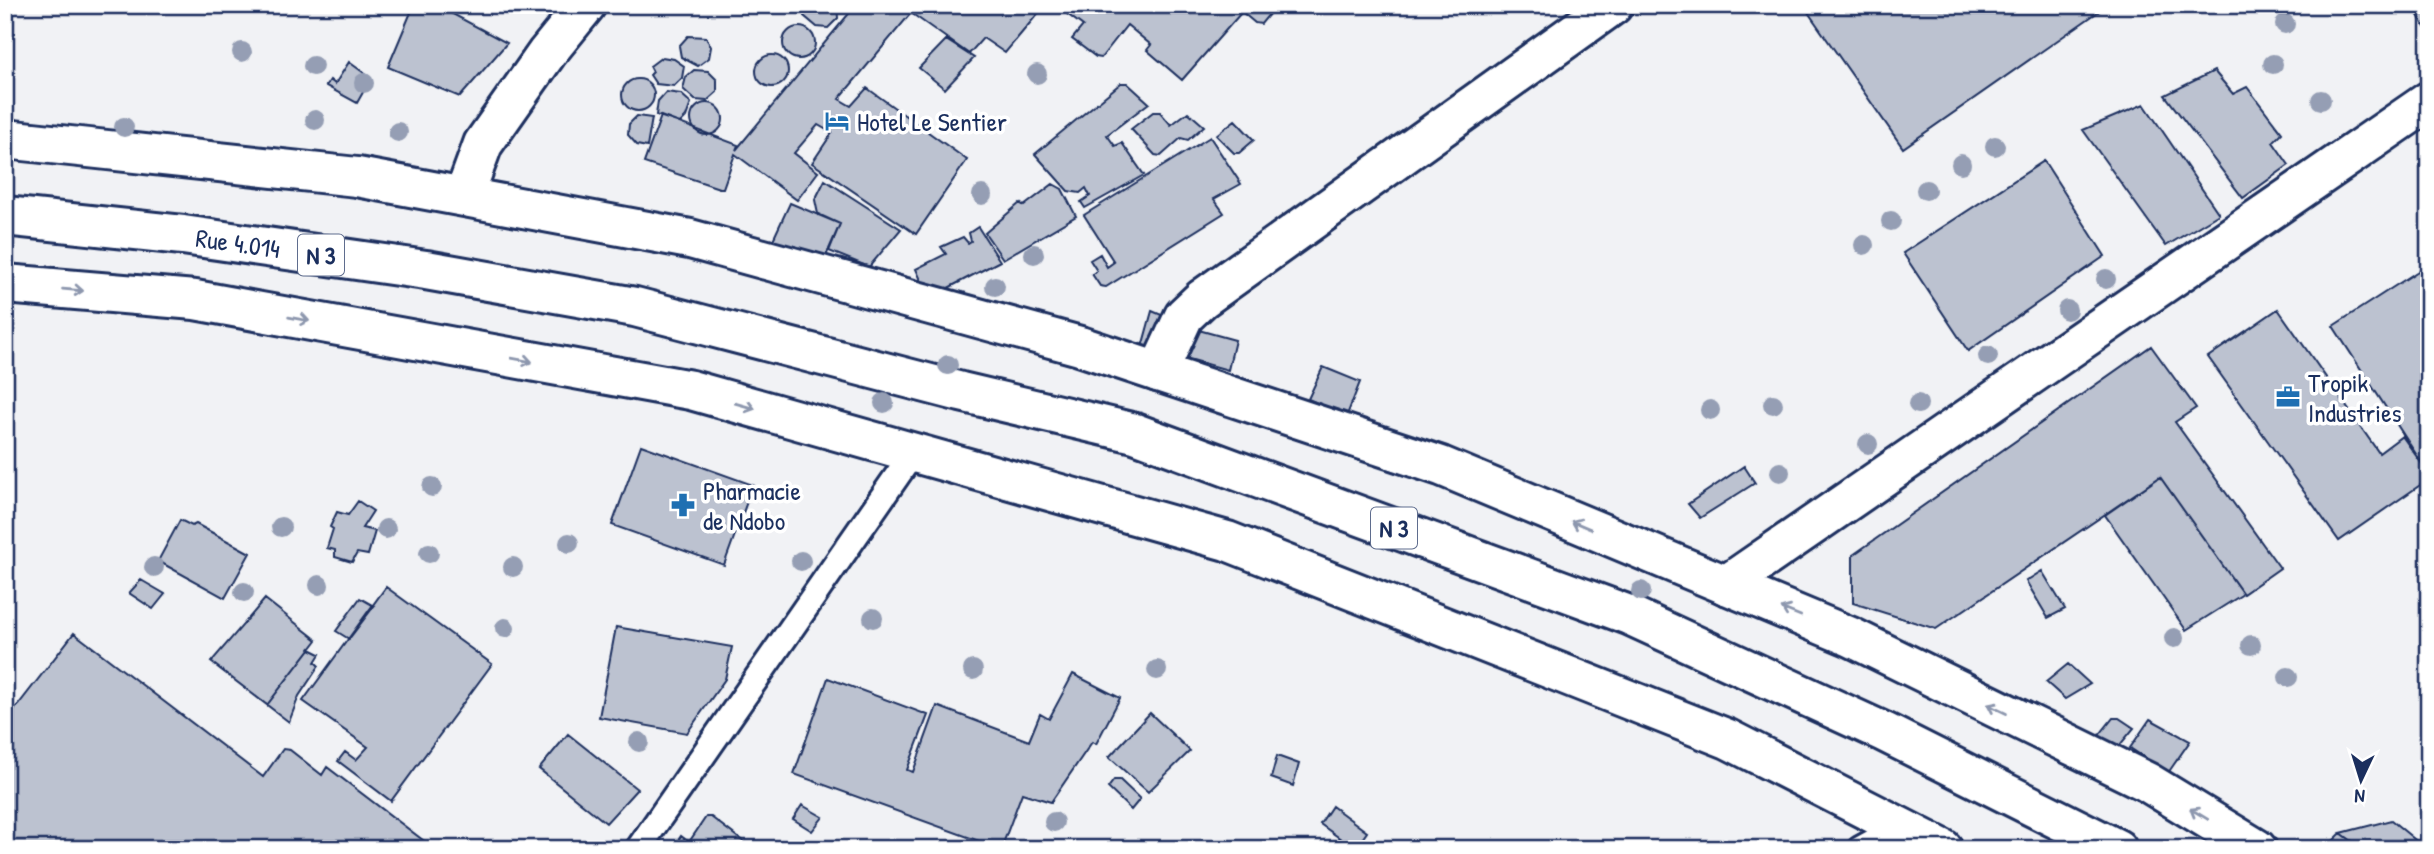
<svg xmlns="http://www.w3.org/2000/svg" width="2434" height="854" viewBox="0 0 2434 854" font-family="'Patrick Hand',sans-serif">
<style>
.building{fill:#bcc2d0;stroke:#1b2f5e;stroke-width:2}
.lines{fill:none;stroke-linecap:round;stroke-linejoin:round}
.service-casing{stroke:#1b2f5e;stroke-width:30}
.minor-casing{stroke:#1b2f5e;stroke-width:44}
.secondary-casing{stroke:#1b2f5e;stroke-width:44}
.trunk-casing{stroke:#1b2f5e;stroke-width:44}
.service{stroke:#fff;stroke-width:24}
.minor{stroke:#fff;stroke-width:38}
.secondary{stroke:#fff;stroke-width:38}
.trunk{stroke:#fff;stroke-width:38}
.tree{fill:#959eb4}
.oneway{stroke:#8d97ae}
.labels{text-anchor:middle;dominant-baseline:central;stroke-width:7;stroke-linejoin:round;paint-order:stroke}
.shield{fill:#fff;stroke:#5f6d8e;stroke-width:2}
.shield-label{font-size:24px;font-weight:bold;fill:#1b2f5e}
.poi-label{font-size:26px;fill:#1b2f5e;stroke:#fff;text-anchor:start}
.street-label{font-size:26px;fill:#1b2f5e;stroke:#fff}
</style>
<rect width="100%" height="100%" fill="#f1f2f5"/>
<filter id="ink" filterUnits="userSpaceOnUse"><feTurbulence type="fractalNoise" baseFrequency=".0143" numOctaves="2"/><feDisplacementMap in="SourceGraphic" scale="14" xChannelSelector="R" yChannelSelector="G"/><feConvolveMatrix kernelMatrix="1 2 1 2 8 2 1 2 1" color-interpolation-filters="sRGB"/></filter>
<g filter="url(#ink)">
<!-- building -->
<path class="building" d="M 414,5 L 436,5 L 507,43 L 460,97 L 388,67 Z
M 806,5 L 837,5 L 838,18 L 828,28 L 817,27 L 804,16 Z
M 856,5 L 1033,5 L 1040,11 L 1005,53 L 983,38 L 969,54 L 911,13 L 839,99 L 851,106 L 867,88 L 967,160 L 916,234 L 812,163 L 832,133 L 818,125 L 794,153 L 818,172 L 797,200 L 735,154 L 723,188 L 719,188 L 644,163 L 661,116 L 738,145 L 736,150 Z
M 1055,5 L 1139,7 L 1248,5 L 1182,80 L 1147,50 L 1151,45 L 1127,25 L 1101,58 L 1096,57 L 1072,39 L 1083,26 Z
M 1250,5 L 1272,5 L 1275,7 L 1261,24 L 1255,23 L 1243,13 Z
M 1803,5 L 2108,5 L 1903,148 Z
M 2412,5 L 2429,5 L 2429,34 Z
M783 43a16 16 0 1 1 32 0a16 16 0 1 1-32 0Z
M 688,36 L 706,37 L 711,47 L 709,58 L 698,66 L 681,57 L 679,46 Z
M 946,40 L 974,58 L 945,89 L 919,68 Z
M756 71a16 16 0 1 1 32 0a16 16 0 1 1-32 0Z
M 662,57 L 674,59 L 684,66 L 682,78 L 674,86 L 656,84 L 650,75 L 653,72 L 650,66 Z
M 349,62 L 371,78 L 357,103 L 326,86 L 330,80 L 335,84 Z
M 694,70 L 708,71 L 717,80 L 717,92 L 707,101 L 695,100 L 683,89 L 686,77 Z
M 2214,71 L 2233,94 L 2247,87 L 2282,133 L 2273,142 L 2289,165 L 2243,198 L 2165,95 Z
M622 95a16 16 0 1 1 32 0a16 16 0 1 1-32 0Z
M 1121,83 L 1127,83 L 1149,103 L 1107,135 L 1115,146 L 1122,143 L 1144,175 L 1085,208 L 1081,202 L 1090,196 L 1086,188 L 1080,193 L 1068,191 L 1035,154 Z
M 666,92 L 681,94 L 691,103 L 686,117 L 680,123 L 656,115 L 658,101 Z
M691 119a16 16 0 1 1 32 0a16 16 0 1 1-32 0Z
M 2144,104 L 2219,214 L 2166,246 L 2083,130 Z
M 1153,112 L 1160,112 L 1171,125 L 1188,112 L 1204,126 L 1188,140 L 1181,138 L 1161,156 L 1155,155 L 1131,129 Z
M 637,116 L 652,118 L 647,147 L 637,145 L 628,135 L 629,124 Z
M 1235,120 L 1254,140 L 1239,153 L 1234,153 L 1216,135 Z
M 1210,137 L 1241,184 L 1214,199 L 1224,213 L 1106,287 L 1100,286 L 1092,274 L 1097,271 L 1090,260 L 1100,254 L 1107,267 L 1114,262 L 1084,215 Z
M 2044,161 L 2105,256 L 1968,351 L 1903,253 Z
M 825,180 L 901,229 L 869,267 L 829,251 L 840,224 L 818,214 L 815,200 Z
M 1053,184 L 1062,189 L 1076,216 L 1003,259 L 985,233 L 1020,203 L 1024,206 Z
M 790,203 L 840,224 L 823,263 L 772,242 Z
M 978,227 L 1000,261 L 929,298 L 916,269 L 946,254 L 941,247 L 963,237 L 968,243 L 971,241 L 969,233 Z
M 2429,264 L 2429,474 L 2333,326 Z
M 2278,309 L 2379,453 L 2402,436 L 2429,474 L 2429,479 L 2339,541 L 2208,357 Z
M 1152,311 L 1164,316 L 1150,362 L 1139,358 Z
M 1184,326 L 1235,340 L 1228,370 L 1175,355 Z
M 2151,346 L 2196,408 L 2175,422 L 2280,568 L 2243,594 L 2160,477 L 1936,629 L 1853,603 L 1853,555 Z
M 1323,367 L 1360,382 L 1347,415 L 1308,399 Z
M 641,445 L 753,485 L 724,565 L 612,525 Z
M 1744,466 L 1755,483 L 1700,518 L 1688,504 Z
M 2160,477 L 2243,594 L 2186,630 L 2105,515 Z
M 358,501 L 373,511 L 362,528 L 375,531 L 368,555 L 357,553 L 352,562 L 335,557 L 335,550 L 327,548 L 333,529 L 330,527 L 337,512 L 348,515 Z
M 180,520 L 192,526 L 196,524 L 250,553 L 225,598 L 158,561 Z
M 2042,571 L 2065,609 L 2048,618 L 2026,581 Z
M 141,580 L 165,594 L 153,609 L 129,593 Z
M 386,587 L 492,664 L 391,801 L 338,761 L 345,752 L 356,760 L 368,747 L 303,701 Z
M 360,598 L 374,606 L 349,639 L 336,631 Z
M 265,599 L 317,640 L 267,705 L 211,662 Z
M 616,627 L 732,647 L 725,679 L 687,733 L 599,717 Z
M 74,633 L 263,777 L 283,749 L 290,750 L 322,775 L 327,767 L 428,844 L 424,849 L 5,849 L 5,722 Z
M 310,649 L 320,654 L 315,662 L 319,666 L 299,696 L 289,722 L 267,705 Z
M 2068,664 L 2090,684 L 2065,699 L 2046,682 Z
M 1073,674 L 1120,698 L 1096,744 L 1092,742 L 1051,802 L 1022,793 L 1001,849 L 794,774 L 828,678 L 928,715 L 907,770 L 913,772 L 937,706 L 1029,741 L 1040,714 L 1049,719 Z
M 1150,713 L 1190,751 L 1148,792 L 1109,757 Z
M 2113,718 L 2119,718 L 2134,728 L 2115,751 L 2097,738 Z
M 2150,719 L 2190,741 L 2168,773 L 2130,748 Z
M 568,734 L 637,789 L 606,823 L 539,769 Z
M 1277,756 L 1299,764 L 1293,786 L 1271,778 Z
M 1114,780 L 1120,780 L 1140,799 L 1131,810 L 1108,788 Z
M 802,805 L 823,817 L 812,831 L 793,819 Z
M 1332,806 L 1367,832 L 1355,849 L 1320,824 Z
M 706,817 L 711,817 L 753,849 L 672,849 L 681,836 L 689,842 Z
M 2391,820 L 2425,848 L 2363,849 L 2341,833 Z
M 2341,833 L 2357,845 L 2353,849 L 2325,849 Z"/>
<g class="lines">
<!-- service casing -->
<g class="service-casing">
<path id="service" d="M 638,849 L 913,453
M 1860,849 L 1900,827"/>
</g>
<!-- minor casing -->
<g class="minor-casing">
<path id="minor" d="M 464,196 L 483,144 L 547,53 L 586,5
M 1158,372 L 1184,316 L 1202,299 L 1613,5
M 1726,585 L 2429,101"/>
</g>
<!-- secondary casing -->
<g class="secondary-casing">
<path id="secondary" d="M 5,139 L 357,177 L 690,239 L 1080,346 L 1441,466 L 1851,637 L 2147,782 L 2257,849
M 5,284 L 195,300 L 691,390 L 1227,541 L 1728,739 L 1943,849"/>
</g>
<!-- trunk casing -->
<g class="trunk-casing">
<path id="trunk" d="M 5,216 L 183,235 L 426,270 L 635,307 L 961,392 L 1135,433 L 1629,615 L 1884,732 L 2117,849"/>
</g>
<!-- service -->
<use href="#service" class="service"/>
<!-- minor -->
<use href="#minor" class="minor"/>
<!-- secondary -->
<use href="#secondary" class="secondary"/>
<!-- trunk -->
<use href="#trunk" class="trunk"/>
</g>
<!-- trees -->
<g class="tree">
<circle cx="2285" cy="24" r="10"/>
<circle cx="242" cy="52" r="10"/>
<circle cx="2273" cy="64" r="10"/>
<circle cx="313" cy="66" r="10"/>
<circle cx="1037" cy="74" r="10"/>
<circle cx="364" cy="83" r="10"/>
<circle cx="2321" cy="100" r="10"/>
<circle cx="315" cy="120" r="10"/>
<circle cx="124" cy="127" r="10"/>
<circle cx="398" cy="132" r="10"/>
<circle cx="1995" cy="146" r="10"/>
<circle cx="1961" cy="164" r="10"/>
<circle cx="1926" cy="190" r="10"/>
<circle cx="982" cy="195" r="10"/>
<circle cx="1891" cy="221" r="10"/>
<circle cx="1864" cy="245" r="10"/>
<circle cx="1034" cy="254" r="10"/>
<circle cx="2106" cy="279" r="10"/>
<circle cx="995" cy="286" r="10"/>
<circle cx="2067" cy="310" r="10"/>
<circle cx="1988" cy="356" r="10"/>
<circle cx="948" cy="365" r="10"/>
<circle cx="884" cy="403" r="10"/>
<circle cx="1773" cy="404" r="10"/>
<circle cx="1918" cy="404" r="10"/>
<circle cx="1710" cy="410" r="10"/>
<circle cx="1868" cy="444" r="10"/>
<circle cx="1780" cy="472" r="10"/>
<circle cx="432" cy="487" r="10"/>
<circle cx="281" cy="527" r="10"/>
<circle cx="386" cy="529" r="10"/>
<circle cx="569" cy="543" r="10"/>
<circle cx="429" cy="553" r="10"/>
<circle cx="801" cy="561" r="10"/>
<circle cx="154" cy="567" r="10"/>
<circle cx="513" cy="567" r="10"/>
<circle cx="319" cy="585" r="10"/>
<circle cx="1641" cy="591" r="10"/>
<circle cx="244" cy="592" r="10"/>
<circle cx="873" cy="618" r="10"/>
<circle cx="505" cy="628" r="10"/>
<circle cx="2174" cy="638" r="10"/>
<circle cx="2251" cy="645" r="10"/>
<circle cx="973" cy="670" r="10"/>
<circle cx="1157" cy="670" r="10"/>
<circle cx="2288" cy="677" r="10"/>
<circle cx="639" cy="742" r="10"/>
<circle cx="1054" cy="822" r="10"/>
</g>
<!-- one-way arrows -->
<defs><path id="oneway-shaft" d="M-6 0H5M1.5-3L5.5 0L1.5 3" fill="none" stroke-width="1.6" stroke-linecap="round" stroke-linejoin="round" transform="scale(1.75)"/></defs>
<g class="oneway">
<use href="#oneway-shaft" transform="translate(73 290) rotate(5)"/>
<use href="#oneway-shaft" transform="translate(299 319) rotate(10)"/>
<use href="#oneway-shaft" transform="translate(522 360) rotate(10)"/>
<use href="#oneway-shaft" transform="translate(745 406) rotate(16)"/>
<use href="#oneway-shaft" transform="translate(1581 525) rotate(-157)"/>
<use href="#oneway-shaft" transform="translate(1791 612) rotate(-158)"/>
<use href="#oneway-shaft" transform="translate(1997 709) rotate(-154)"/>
<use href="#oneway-shaft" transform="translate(2199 814) rotate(-149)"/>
</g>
</g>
<!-- icons -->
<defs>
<g id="hotel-bare" transform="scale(1.89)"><path d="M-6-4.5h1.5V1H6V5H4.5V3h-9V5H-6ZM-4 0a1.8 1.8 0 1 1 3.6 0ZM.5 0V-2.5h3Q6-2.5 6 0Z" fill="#1f6fb2" stroke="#fff" stroke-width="2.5" paint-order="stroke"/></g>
<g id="office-bare" transform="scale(1.89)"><path d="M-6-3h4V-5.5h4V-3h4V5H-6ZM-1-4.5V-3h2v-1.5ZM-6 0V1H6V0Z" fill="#1f6fb2" stroke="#fff" stroke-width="2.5" paint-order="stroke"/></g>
<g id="pharmacy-bare" transform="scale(1.89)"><path d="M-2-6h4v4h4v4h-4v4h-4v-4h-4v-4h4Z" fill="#1f6fb2" stroke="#fff" stroke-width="2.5" paint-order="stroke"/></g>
</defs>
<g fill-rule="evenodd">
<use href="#hotel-bare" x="837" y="121"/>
<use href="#office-bare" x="2288" y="397"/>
<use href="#pharmacy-bare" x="683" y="505"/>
</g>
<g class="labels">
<!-- shield labels -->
<g class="shield">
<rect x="298" y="234.5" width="46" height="41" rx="5"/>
<rect x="1371" y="507.5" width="46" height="41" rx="5"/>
</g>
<g class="shield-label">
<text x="321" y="255">N 3</text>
<text x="1394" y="528">N 3</text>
</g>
<!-- poi labels -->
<g class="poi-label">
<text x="857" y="121">Hotel Le Sentier</text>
<text x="2308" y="382">Tropik<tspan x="2308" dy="30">Industries</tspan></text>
<text x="703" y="490">Pharmacie<tspan x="703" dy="30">de Ndobo</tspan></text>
</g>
<!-- street labels -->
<g class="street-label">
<text transform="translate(238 243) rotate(8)">Rue 4.014</text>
</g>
</g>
<!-- margin -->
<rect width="2434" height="854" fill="none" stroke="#fff" stroke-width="28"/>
<rect x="14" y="14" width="2406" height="826" fill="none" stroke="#1b2f5e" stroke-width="2.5" filter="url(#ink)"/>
<!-- north arrow -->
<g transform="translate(2361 780) rotate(184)" stroke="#ffffff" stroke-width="5" paint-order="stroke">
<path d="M0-5L12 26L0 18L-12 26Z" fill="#1b2f5e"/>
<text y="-10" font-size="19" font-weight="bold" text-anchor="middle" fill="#1b2f5e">N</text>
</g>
</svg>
